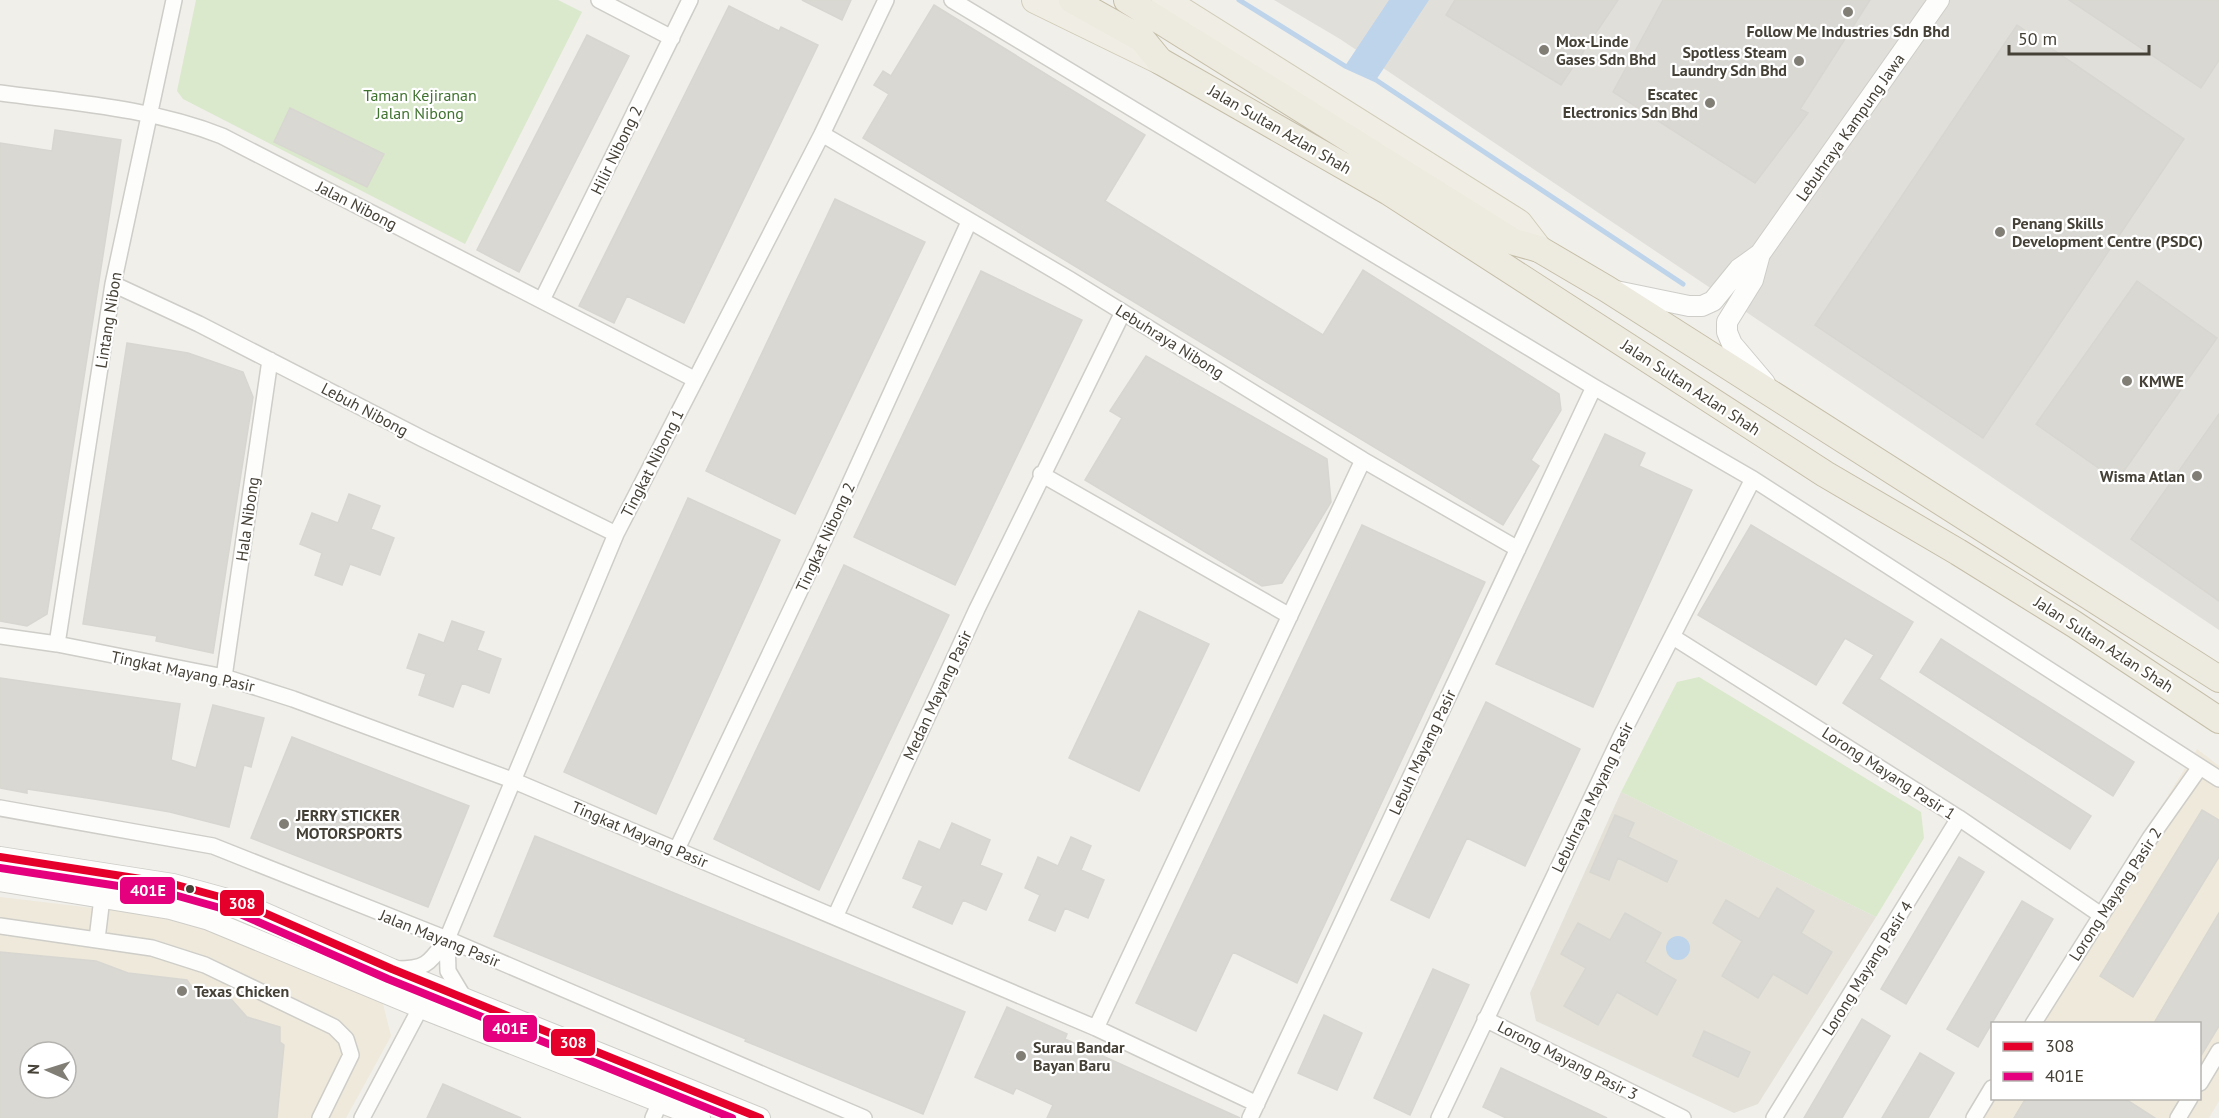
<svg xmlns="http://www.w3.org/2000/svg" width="2219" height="1118" viewBox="0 0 2219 1118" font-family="'PT Sans',sans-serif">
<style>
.residential{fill:#e3e1d8}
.commercial{fill:#eee9db;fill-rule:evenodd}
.industrial{fill:#e1dfda}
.green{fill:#dae8cc}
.water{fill:#bed4ea}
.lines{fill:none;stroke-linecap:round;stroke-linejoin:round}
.stream{stroke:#bed4ea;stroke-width:5}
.building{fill:#d9d8d3;stroke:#d8d6d0;stroke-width:1.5;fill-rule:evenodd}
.minor-casing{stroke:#cecdc8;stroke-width:18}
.tertiary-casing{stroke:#cecdc8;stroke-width:22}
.primary-casing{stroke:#d1ccb9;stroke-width:28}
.trunk-casing{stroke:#c5bea8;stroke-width:28}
.minor{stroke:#fdfdfc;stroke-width:15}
.tertiary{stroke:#fdfdfc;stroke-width:20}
.primary{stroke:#f0eee4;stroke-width:26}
.trunk{stroke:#edeadf;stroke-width:26}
.bus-1-casing{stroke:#fff;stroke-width:12}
.bus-2-casing{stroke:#fff;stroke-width:12}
.bus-1{stroke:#e4002b;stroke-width:8}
.bus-2{stroke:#e5007d;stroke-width:8}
.poi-dot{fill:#817e76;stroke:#fff;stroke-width:2}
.bus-dot{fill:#454137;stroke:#fff;stroke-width:2}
.labels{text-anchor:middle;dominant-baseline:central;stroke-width:4.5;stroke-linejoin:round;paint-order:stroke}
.poi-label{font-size:16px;font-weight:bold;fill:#454137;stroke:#fff;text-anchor:start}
.park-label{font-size:16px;fill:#40722f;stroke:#fff}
.street-label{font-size:16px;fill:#454137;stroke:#fff}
.line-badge{stroke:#fff;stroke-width:2}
.badge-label{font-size:16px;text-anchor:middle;font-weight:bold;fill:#fff}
</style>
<rect width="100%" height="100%" fill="#f0efea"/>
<!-- residential -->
<path class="residential" d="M 1621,792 L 1876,917 L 1758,1104 L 1734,1113 L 1536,1021 L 1530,993 Z"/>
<!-- commercial -->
<path class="commercial" d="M 2197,749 L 2219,766 L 2219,1101 L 2209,1118 L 1969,1118 L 1992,1080 L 1992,1098 L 2200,1098 L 2200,1024 L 2027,1023 Z
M 0,897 L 178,918 L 382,1000 L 391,1036 L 346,1118 L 0,1118 ZM 30,1052 L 66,1052 L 66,1088 L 30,1088 Z"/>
<!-- industrial -->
<path class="industrial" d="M 1274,0 L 2219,0 L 2219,630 L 1340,39 Z"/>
<!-- green -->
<path class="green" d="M 196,0 L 558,0 L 582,12 L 465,244 L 183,99 L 177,91 Z
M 1699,677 L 1921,812 L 1924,838 L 1876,917 L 1621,792 L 1677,682 Z"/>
<!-- water -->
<path class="water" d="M 1389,0 L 1429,0 L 1376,80 L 1345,66 Z
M1666 948a12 12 0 1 1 24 0a12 12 0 1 1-24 0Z"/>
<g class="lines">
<!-- stream -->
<path class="stream" d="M 1239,0 L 1345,66 L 1376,80 L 1683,284"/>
</g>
<!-- building -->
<path class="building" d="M 802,0 L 851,0 L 842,20 Z
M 1455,0 L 1618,0 L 1561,85 L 1446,15 Z
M 1663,0 L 1870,0 L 1800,109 L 1808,113 L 1755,183 L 1613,92 Z
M 2069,0 L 2219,0 L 2219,60 L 2201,88 Z
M 934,5 L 1145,135 L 1105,201 L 1323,335 L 1363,270 L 1559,394 L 1561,410 L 1531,460 L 1539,466 L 1503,525 L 863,138 L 889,94 L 874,85 L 883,71 L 891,76 Z
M 729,6 L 779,31 L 781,27 L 818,45 L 684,323 L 627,296 L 614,323 L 579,306 Z
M 2017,25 L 2184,139 L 1983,438 L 1815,325 Z
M 587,35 L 629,56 L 519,272 L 477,250 Z
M 290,108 L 384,154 L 367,187 L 274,142 Z
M 55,130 L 121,140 L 47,614 L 27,626 L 0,621 L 0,143 L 52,151 Z
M 835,199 L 925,242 L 795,514 L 706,471 Z
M 981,271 L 1082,320 L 955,585 L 854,537 Z
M 2137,281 L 2217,338 L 2117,481 L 2036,424 Z
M 127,343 L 188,353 L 243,372 L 253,397 L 213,653 L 156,641 L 157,636 L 83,624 Z
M 1146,356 L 1327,459 L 1331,502 L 1282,583 L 1262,586 L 1085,480 L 1122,418 L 1110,411 Z
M 2219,414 L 2219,601 L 2131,539 Z
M 1605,434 L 1645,453 L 1639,466 L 1692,490 L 1593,707 L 1496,664 Z
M 349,494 L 380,506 L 371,529 L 394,538 L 380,575 L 350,564 L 342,585 L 315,575 L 322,553 L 300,544 L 312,513 L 338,523 Z
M 688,498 L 780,540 L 656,814 L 564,772 Z
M 1362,525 L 1485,582 L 1297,983 L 1233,952 L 1196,1031 L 1136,1003 Z
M 1751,525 L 1913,622 L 1879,679 L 2091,816 L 2070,849 L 1843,703 L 1874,655 L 1845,638 L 1816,685 L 1698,615 Z
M 844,565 L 949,615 L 819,890 L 714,839 Z
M 1139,611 L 1209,644 L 1139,791 L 1069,758 Z
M 452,621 L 484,632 L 477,650 L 501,659 L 489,693 L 462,683 L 453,707 L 419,695 L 426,674 L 407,668 L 419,634 L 444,643 Z
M 1941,639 L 2134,762 L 2113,796 L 1920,672 Z
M 0,678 L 180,704 L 171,760 L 196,768 L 213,705 L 264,718 L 251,767 L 244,765 L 229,827 L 170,812 L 94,799 L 27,789 L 27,793 L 0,788 Z
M 1486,702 L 1580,749 L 1525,866 L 1467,838 L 1429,918 L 1391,900 Z
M 292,737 L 469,806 L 428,907 L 251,838 Z
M 2202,810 L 2219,820 L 2219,857 L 2133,997 L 2100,976 Z
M 1615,815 L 1634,823 L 1628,837 L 1677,861 L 1667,882 L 1618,858 L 1609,880 L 1590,872 Z
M 952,823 L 990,840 L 980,865 L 1002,874 L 986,910 L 963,900 L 952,924 L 913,907 L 923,886 L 903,878 L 919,841 L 940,850 Z
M 535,836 L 965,1012 L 923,1114 L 745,1041 L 746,1039 L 494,936 Z
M 1071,837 L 1091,846 L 1081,870 L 1104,880 L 1088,918 L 1065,908 L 1055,931 L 1029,920 L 1040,895 L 1025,888 L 1038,857 L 1058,866 Z
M 1959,857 L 1984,872 L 1906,1004 L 1881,989 Z
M 1777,888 L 1814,911 L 1801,933 L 1832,952 L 1807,994 L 1773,974 L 1758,998 L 1722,976 L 1742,941 L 1713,923 L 1726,900 L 1759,919 Z
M 2022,901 L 2053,919 L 1978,1047 L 1947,1029 Z
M 1625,913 L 1661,933 L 1645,962 L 1676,980 L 1657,1015 L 1617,992 L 1598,1025 L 1564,1006 L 1586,968 L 1561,954 L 1578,923 L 1610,940 Z
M 2219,913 L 2219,1026 L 2199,1059 L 2199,1023 L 2154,1023 Z
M 0,952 L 96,961 L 128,973 L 187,980 L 199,998 L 231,999 L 247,1017 L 280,1027 L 280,1042 L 284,1045 L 277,1118 L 0,1118 ZM 30,1052 L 66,1052 L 66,1088 L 30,1088 Z
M 1433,969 L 1469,985 L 1410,1115 L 1374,1098 Z
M 1007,1007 L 1067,1034 L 1065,1039 L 1240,1118 L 1047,1118 L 1053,1105 L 1016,1088 L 1013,1094 L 975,1077 Z
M 1324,1015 L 1362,1033 L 1337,1090 L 1298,1073 Z
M 1862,1019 L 1890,1036 L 1842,1118 L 1804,1118 Z
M 1704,1031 L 1750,1052 L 1738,1077 L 1693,1056 Z
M 1920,1053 L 1954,1073 L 1928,1118 L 1882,1118 Z
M 1501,1068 L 1607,1118 L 1506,1118 L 1483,1107 Z
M 443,1084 L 521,1118 L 427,1118 Z
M 2026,1098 L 2124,1098 L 2155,1118 L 2014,1118 Z"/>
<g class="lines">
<!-- minor casing -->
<g class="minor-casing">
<path id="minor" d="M 599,0 L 672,38
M 952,0 L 1594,387 L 1753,479 L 2219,779
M 0,93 C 75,103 151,108 222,136 L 694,379
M 822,134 L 1069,279 L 1363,460 L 1518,549
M 113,284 L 199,324 L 423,439 L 616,534
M 542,300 L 690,0
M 1041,474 L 1290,616
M 0,636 L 57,644 L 224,677 L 293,699 L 512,780 L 1096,1028 L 1257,1104
M 1673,637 L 1959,818 L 2101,915
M 57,644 L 113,284 L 174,0
M 224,677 L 270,360
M 0,808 L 213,846 L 447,939 L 864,1118
M 677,849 L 824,540 L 969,222
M 835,917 L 977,609 L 1123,312
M 0,926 L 152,948 L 205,965 L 334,1027 L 346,1039 L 351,1055 L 320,1118
M 97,939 L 102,898
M 447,939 L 448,971 L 463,996
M 397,969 C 427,969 429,963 447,939 L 616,534 L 822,134 L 886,0
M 1485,1019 L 1683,1118
M 2033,1024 L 2150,838 L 2200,767
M 1096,1028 L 1363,460
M 2200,1083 L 2219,1051
M 362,1118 L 433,984
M 653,1118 L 660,1102
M 1250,1118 L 1594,387
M 1439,1118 L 1621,736 L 1753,479
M 1774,1118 L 1959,818
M 1974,1118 L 1992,1088
M 2178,1118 L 2190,1098"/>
</g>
<!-- tertiary casing -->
<g class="tertiary-casing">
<path id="tertiary" d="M 1760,254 L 1753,280 L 1727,322 L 1727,332 L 1732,344 L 1765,383
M 1616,291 L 1689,306 L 1702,306 L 1713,301 L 1739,269 L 1760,254 L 1939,0
M 0,857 L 173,884 L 242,903 L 392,969 L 760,1118
M 0,881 L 170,909 L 209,920 L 421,1008 L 700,1118"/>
</g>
<!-- primary casing -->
<g class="primary-casing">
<path id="primary" d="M 1035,0 L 1160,61
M 1165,0 L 1519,223 L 1539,249"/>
</g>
<!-- trunk casing -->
<g class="trunk-casing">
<path id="trunk" d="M 1072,0 L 1142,39 L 1160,61 L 1389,192 L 1825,474 L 1958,552 L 2074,624 L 2219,720
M 1127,0 L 1514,242 L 1539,249 L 1607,289 L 2219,679"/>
</g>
<!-- minor -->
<use href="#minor" class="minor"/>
<!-- tertiary -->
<use href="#tertiary" class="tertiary"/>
<!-- primary -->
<use href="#primary" class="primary"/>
<!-- trunk -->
<use href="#trunk" class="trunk"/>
<!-- bus-1 casing -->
<g class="bus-1-casing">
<path id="bus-1" d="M 0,857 L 173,884 L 242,903 L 392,969 L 760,1118"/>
</g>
<!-- bus-2 casing -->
<g class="bus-2-casing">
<path id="bus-2" d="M 0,868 L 171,894 L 238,913 L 388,979 L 732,1118"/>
</g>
<!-- bus-1 -->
<use href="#bus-1" class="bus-1"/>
<!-- bus-2 -->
<use href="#bus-2" class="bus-2"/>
</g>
<!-- markers -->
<g class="poi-dot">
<circle cx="1848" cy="12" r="6"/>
<circle cx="1544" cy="50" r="6"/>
<circle cx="1799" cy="61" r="6"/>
<circle cx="1710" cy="103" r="6"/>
<circle cx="2000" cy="232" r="6"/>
<circle cx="2127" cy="381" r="6"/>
<circle cx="2197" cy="476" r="6"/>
<circle cx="284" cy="824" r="6"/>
<circle cx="182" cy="991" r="6"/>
<circle cx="1021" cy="1056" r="6"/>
</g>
<circle class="bus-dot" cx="190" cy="889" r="5"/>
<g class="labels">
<!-- poi labels -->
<g class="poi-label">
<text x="1848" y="31" text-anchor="middle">Follow Me Industries Sdn Bhd</text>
<text x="1556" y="41">Mox-Linde<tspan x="1556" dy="18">Gases Sdn Bhd</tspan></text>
<text x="1787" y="52" text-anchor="end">Spotless Steam<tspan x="1787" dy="18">Laundry Sdn Bhd</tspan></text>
<text x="1698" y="94" text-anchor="end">Escatec<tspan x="1698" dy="18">Electronics Sdn Bhd</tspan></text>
<text x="2012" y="223">Penang Skills<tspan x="2012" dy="18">Development Centre (PSDC)</tspan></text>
<text x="2139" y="381">KMWE</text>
<text x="2185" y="476" text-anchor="end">Wisma Atlan</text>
<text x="296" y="815">JERRY STICKER<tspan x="296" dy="18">MOTORSPORTS</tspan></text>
<text x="194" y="991">Texas Chicken</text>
<text x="1033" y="1047">Surau Bandar<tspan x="1033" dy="18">Bayan Baru</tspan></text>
</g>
<!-- park labels -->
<g class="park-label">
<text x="420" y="95">Taman Kejiranan<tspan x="420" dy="18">Jalan Nibong</tspan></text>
</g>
<!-- street labels -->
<g class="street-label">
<text transform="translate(1850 127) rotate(-55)">Lebuhraya Kampung Jawa</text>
<text transform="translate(1280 129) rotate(30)">Jalan Sultan Azlan Shah</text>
<text transform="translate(616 150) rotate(-64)">Hilir Nibong 2</text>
<text transform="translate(357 205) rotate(27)">Jalan Nibong</text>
<text transform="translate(108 320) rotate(-81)">Lintang Nibon</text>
<text transform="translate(1170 341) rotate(32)">Lebuhraya Nibong</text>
<text transform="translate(1691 387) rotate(33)">Jalan Sultan Azlan Shah</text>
<text transform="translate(365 409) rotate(28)">Lebuh Nibong</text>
<text transform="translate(652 463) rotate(-63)">Tingkat Nibong 1</text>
<text transform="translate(247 519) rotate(-82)">Hala Nibong</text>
<text transform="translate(825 537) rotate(-65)">Tingkat Nibong 2</text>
<text transform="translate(2104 644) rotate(33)">Jalan Sultan Azlan Shah</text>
<text transform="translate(183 671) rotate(12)">Tingkat Mayang Pasir</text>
<text transform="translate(937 695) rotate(-65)">Medan Mayang Pasir</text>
<text transform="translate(1422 752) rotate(-65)">Lebuh Mayang Pasir</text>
<text transform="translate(1889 773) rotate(33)">Lorong Mayang Pasir 1</text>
<text transform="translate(1592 797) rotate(-64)">Lebuhraya Mayang Pasir</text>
<text transform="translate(640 834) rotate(23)">Tingkat Mayang Pasir</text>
<text transform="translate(2115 894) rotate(-57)">Lorong Mayang Pasir 2</text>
<text transform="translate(440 938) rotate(22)">Jalan Mayang Pasir</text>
<text transform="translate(1867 968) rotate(-58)">Lorong Mayang Pasir 4</text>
<text transform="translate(1568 1060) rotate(27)">Lorong Mayang Pasir 3</text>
</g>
</g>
<g class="line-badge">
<rect x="119" y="876" width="57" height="29" rx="6" fill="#e5007d"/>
<rect x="219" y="889" width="46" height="28" rx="6" fill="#e4002b"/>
<rect x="482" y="1014" width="56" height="29" rx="6" fill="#e5007d"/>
<rect x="550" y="1028" width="46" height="29" rx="6" fill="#e4002b"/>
</g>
<g class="badge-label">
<text x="148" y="896">401E</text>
<text x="242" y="909">308</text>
<text x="510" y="1034">401E</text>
<text x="573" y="1048">308</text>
</g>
<!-- legend -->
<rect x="1991" y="1022" width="210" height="78" fill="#ffffff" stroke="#b5b3af" stroke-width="1.5"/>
<rect x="2003" y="1042" width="30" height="9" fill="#e4002b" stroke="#b5b3af" stroke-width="1.5"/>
<text x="2045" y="1052" font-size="18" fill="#454137">308</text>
<rect x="2003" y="1072" width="30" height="9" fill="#e5007d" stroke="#b5b3af" stroke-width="1.5"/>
<text x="2045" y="1082" font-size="18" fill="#454137">401E</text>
<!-- north arrow -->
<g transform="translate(48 1070) rotate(273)"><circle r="28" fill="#ffffff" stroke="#b5b3af" stroke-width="1.5"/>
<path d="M0-4.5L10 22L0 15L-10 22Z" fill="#817e76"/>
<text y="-9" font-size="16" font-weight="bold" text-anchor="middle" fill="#454137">N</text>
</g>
<!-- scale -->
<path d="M2009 45v9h140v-9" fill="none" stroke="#454137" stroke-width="3"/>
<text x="2018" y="45" font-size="18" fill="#454137" stroke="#ffffff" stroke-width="4.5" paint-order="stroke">50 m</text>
</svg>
